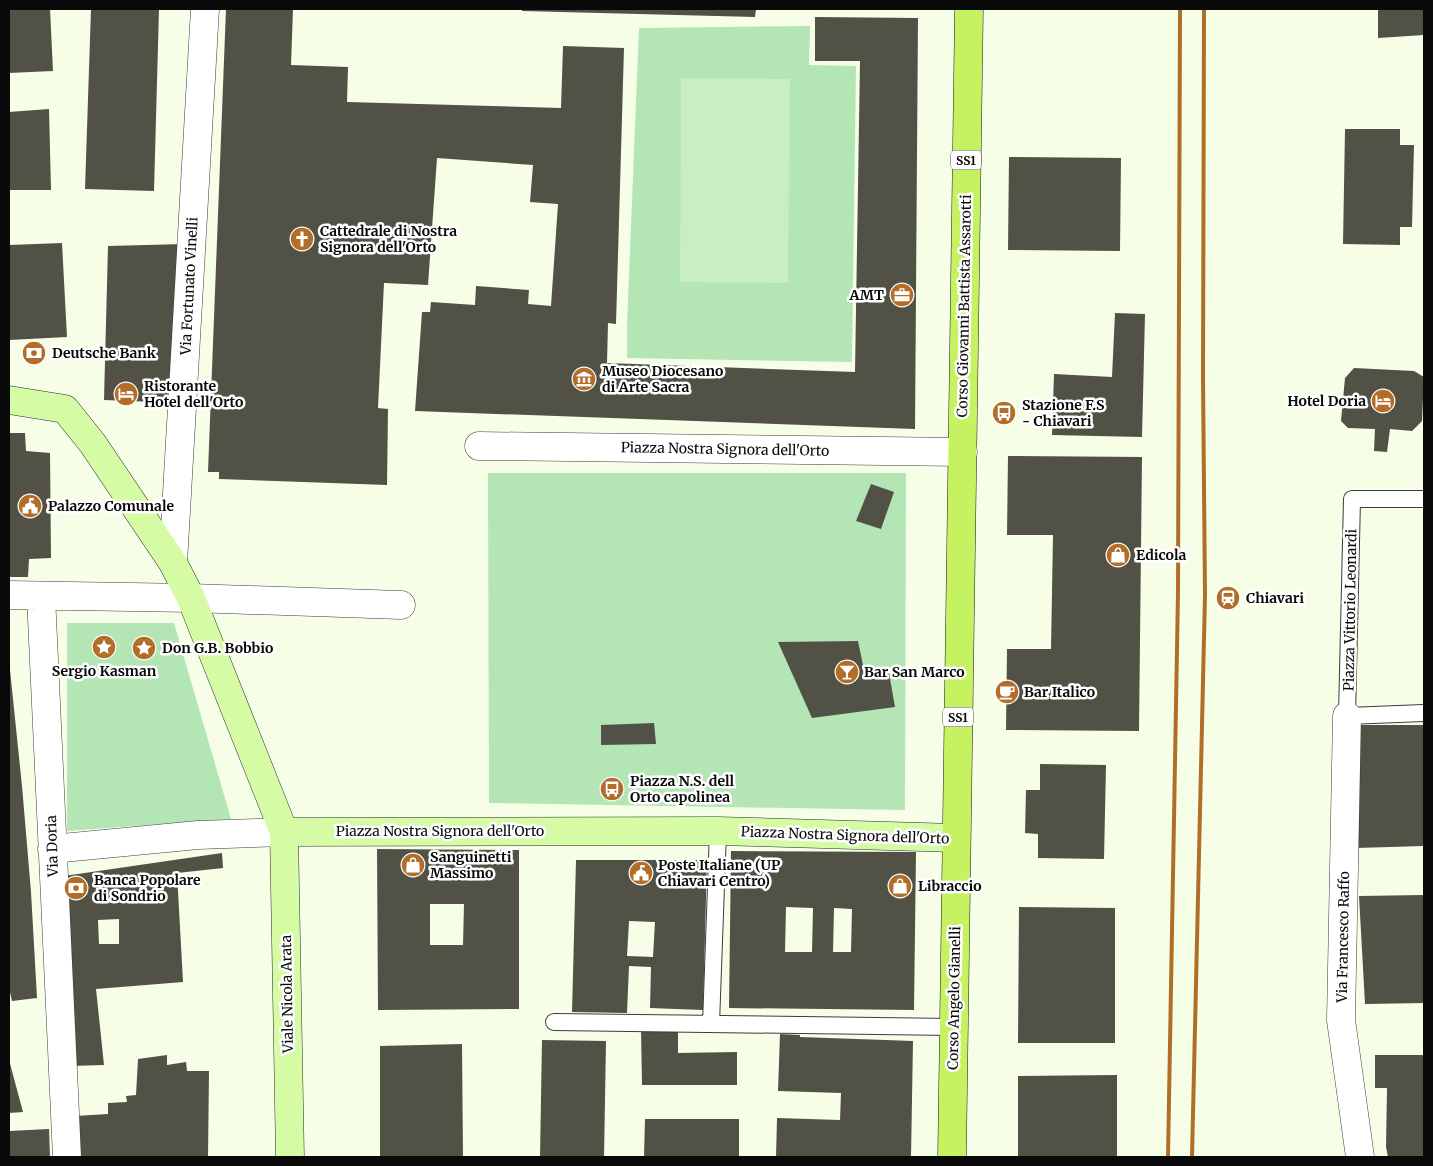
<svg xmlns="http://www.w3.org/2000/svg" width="1433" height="1166" viewBox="0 0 1433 1166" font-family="Merriweather,serif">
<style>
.green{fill:#b3e5b5}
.pitch{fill:#c9edc5}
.building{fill:#515146;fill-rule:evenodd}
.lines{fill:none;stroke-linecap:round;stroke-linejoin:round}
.lane-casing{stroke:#3c3c3c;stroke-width:18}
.street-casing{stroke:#3c3c3c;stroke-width:29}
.secondary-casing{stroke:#2b2b2b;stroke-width:29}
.primary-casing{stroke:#1a1a1a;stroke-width:29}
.lane{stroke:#fff;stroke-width:16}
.street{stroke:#fff;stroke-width:28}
.secondary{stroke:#d5fba4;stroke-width:28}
.primary{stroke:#c6f262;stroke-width:28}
.rail{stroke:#b26e29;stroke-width:4}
.labels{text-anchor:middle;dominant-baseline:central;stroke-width:5;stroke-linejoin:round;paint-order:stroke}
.shield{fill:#fff;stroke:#535353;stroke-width:1}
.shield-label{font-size:12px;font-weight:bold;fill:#090909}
.poi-label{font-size:14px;font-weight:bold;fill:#090909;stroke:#fff;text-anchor:start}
.street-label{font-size:14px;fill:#090909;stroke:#fff}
</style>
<rect width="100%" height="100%" fill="#f6fee7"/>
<!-- green -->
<path class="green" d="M 810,26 L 809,65 L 856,66 L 852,362 L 627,358 L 627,325 L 639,28 Z
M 488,473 L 906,473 L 905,810 L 489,803 Z
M 67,623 L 174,623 L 231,819 L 67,831 Z"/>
<!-- pitch -->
<path class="pitch" d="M 681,78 L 790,79 L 788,283 L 680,282 Z"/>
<!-- building -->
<path class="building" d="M 9,9 L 50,9 L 53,71 L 9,73 Z
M 91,9 L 159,9 L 154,191 L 85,189 Z
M 226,9 L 293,9 L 291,65 L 348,67 L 347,102 L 561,108 L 563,46 L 624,48 L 616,324 L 608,323 L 607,363 L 855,372 L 860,61 L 815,61 L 815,17 L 918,18 L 915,429 L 415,411 L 422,312 L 430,312 L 431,302 L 475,305 L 476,286 L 529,290 L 528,304 L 551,306 L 558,204 L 530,202 L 533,165 L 437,158 L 428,285 L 384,283 L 378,408 L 388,409 L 387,485 L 219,479 L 219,472 L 208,472 Z
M 522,9 L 756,9 L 755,17 L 522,11 Z
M 1378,9 L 1424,9 L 1424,35 L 1378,38 Z
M 49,109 L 51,190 L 9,190 L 9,112 Z
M 1345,129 L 1400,129 L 1400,145 L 1414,145 L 1412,227 L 1400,227 L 1400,245 L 1343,244 Z
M 1009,157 L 1121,158 L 1120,251 L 1008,250 Z
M 62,243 L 67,337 L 9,340 L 9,245 Z
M 185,244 L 181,403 L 104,400 L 108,246 Z
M 1115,313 L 1145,314 L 1142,437 L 1052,435 L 1054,374 L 1112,377 Z
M 1354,368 L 1414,371 L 1424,377 L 1422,421 L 1412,431 L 1390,429 L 1387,452 L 1374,451 L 1375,429 L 1348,428 L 1341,421 L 1345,378 Z
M 9,433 L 25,433 L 26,451 L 50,453 L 51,558 L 29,559 L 28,577 L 9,577 Z
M 1008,456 L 1142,457 L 1139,731 L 1006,730 L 1007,649 L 1051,649 L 1053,535 L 1007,535 Z
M 871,484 L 894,492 L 881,529 L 856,521 Z
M 858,641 L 865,675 L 889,673 L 895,707 L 812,718 L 778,642 Z
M 9,670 L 10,670 L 22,786 L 31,892 L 37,998 L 12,1001 L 9,988 Z
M 654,723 L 656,744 L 601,745 L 601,725 Z
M 1355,725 L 1424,725 L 1423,846 L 1356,848 Z
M 1040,764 L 1106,765 L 1104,859 L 1038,858 L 1038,834 L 1025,833 L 1026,790 L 1040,790 Z
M 377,849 L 519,850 L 519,1009 L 378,1010 ZM 430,904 L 464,904 L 463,945 L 430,945 Z
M 731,851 L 916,852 L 914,1010 L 729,1008 ZM 786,907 L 813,908 L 812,952 L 785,952 ZM 834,908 L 852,909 L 851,952 L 833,952 Z
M 222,853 L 223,868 L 177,873 L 183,982 L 96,989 L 104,1065 L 71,1066 L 64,876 ZM 119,919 L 119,944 L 99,944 L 98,920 Z
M 576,860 L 707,860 L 703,1010 L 650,1008 L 651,967 L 629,966 L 627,1013 L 572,1012 ZM 629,921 L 655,922 L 653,957 L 627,956 Z
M 1424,895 L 1424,1003 L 1365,1004 L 1359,896 Z
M 1019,907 L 1115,908 L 1115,1043 L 1018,1043 Z
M 641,1029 L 678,1029 L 678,1053 L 737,1052 L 737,1085 L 642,1085 Z
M 780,1034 L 800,1035 L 800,1037 L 913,1041 L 911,1157 L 776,1157 L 777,1118 L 840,1120 L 841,1093 L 778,1091 Z
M 542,1040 L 606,1041 L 604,1157 L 540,1157 Z
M 462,1044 L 463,1157 L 380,1157 L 380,1046 Z
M 167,1055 L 167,1065 L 186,1062 L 187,1071 L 209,1071 L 208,1157 L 77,1157 L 75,1116 L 108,1114 L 108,1103 L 127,1102 L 126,1096 L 136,1095 L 138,1059 Z
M 1375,1055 L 1424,1055 L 1424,1157 L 1388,1157 L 1386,1147 L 1387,1088 L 1375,1088 Z
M 9,1060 L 23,1112 L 9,1113 Z
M 1117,1075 L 1117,1157 L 1018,1157 L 1018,1076 Z
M 645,1119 L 739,1119 L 739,1157 L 644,1157 Z
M 49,1129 L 50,1157 L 9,1157 L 9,1131 Z"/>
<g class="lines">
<!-- lane casing -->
<g class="lane-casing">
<path id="lane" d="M 1424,499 L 1352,499 L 1347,716 L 1424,713
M 554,1022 L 954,1027
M 711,1024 L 718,831"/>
</g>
<!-- street casing -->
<g class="street-casing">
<path id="street" d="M 479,446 L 963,452
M 173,563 L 205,9
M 9,595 L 191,598 L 401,605
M 41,596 L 67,1157
M 1347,716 L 1341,1020 L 1360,1157
M 52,849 L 198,835 L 284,832"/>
</g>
<!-- secondary casing -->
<g class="secondary-casing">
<path id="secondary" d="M 9,400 L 65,409 L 93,444 L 173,563 L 191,598 L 284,832 L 290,1157
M 284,832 L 718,831 L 956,838"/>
</g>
<!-- primary casing -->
<g class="primary-casing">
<path id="primary" d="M 952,1157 L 969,9"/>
</g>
<!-- lane -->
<use href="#lane" class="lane"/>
<!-- street -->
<use href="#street" class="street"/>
<!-- secondary -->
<use href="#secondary" class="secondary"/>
<!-- primary -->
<use href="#primary" class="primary"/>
<!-- rail -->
<path class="rail" d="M 1168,1157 L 1178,593 L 1180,9
M 1192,1157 L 1205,595 L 1203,378 L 1204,9"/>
</g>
<!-- icons -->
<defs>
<g id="church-disc" transform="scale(1.25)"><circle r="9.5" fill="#b26e29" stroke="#fff"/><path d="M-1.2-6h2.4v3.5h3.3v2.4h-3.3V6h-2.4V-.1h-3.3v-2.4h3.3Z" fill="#fff"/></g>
<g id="office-disc" transform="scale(1.25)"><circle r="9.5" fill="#b26e29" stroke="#fff"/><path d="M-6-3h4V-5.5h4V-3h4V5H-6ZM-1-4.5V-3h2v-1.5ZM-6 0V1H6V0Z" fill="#fff"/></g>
<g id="bank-disc" transform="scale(1.25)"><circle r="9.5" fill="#b26e29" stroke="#fff"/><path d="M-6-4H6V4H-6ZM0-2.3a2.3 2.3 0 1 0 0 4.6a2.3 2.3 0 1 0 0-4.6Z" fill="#fff"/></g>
<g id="museum-disc" transform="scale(1.25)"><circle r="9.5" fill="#b26e29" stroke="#fff"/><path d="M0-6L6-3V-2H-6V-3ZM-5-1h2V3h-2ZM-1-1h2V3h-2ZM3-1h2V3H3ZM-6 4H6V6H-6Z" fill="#fff"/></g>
<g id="hotel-disc" transform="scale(1.25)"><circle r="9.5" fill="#b26e29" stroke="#fff"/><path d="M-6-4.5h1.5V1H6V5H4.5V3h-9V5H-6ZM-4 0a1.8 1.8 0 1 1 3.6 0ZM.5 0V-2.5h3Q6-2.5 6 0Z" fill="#fff"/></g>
<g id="bus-disc" transform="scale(1.25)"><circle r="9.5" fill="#b26e29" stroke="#fff"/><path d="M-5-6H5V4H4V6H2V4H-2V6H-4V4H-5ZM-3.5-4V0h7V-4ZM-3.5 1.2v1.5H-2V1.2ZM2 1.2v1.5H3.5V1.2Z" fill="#fff"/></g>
<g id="civic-disc" transform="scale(1.25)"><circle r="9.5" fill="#b26e29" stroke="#fff"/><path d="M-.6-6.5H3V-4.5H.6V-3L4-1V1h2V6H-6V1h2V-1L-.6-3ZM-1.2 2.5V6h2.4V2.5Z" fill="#fff"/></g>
<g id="shop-disc" transform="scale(1.25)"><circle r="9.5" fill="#b26e29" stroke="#fff"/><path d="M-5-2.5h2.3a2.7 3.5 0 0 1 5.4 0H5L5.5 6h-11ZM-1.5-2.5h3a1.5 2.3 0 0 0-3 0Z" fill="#fff"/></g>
<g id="station-disc" transform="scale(1.25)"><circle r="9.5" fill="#b26e29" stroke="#fff"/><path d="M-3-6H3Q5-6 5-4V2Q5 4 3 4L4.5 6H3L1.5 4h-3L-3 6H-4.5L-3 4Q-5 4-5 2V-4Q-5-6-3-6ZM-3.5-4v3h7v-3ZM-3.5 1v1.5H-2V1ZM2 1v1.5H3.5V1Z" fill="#fff"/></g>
<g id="sight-disc" transform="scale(1.25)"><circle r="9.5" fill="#b26e29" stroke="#fff"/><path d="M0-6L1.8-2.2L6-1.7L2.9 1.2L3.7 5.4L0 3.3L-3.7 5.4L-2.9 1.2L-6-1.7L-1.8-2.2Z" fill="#fff"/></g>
<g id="bar-disc" transform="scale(1.25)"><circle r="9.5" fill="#b26e29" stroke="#fff"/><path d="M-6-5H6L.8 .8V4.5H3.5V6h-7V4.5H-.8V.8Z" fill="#fff"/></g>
<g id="cafe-disc" transform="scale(1.25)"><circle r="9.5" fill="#b26e29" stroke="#fff"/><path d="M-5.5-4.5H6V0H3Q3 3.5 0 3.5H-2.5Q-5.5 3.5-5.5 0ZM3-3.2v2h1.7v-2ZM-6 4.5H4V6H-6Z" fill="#fff"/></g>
</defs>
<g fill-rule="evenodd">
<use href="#church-disc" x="302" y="239"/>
<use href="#office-disc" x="902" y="295"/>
<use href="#bank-disc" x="34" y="353"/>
<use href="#museum-disc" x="584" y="379"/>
<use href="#hotel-disc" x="126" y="394"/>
<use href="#hotel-disc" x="1383" y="401"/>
<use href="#bus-disc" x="1004" y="413"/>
<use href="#civic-disc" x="30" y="506"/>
<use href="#shop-disc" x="1118" y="555"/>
<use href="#station-disc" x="1228" y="598"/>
<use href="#sight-disc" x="104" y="647"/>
<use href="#sight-disc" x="144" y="648"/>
<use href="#bar-disc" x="847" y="672"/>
<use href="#cafe-disc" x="1007" y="692"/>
<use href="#bus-disc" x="612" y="789"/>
<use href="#shop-disc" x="413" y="865"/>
<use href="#civic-disc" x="641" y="873"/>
<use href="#shop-disc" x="900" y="886"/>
<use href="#bank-disc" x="76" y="888"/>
</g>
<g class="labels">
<!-- shield labels -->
<g class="shield">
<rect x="951" y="150.5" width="30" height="19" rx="4"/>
<rect x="943" y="707.5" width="30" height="19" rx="4"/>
</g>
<g class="shield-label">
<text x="966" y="160">SS1</text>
<text x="958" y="717">SS1</text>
</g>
<!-- poi labels -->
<g class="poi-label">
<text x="320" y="231">Cattedrale di Nostra<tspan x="320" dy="16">Signora dell'Orto</tspan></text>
<text x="884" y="295" text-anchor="end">AMT</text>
<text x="52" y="353">Deutsche Bank</text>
<text x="602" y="371">Museo Diocesano<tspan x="602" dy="16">di Arte Sacra</tspan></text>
<text x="144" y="386">Ristorante<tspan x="144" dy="16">Hotel dell'Orto</tspan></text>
<text x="1366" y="401" text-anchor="end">Hotel Doria</text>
<text x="1022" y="405">Stazione F.S<tspan x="1022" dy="16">- Chiavari</tspan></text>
<text x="48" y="506">Palazzo Comunale</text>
<text x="1136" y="555">Edicola</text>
<text x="1246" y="598">Chiavari</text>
<text x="162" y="648">Don G.B. Bobbio</text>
<text x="104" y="671" text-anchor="middle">Sergio Kasman</text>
<text x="864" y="672">Bar San Marco</text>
<text x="1024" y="692">Bar Italico</text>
<text x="630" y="781">Piazza N.S. dell<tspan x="630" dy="16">Orto capolinea</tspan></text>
<text x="430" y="857">Sanguinetti<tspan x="430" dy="16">Massimo</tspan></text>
<text x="658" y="865">Poste Italiane (UP<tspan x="658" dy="16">Chiavari Centro)</tspan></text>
<text x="94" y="880">Banca Popolare<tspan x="94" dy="16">di Sondrio</tspan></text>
<text x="918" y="886">Libraccio</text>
</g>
<!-- street labels -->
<g class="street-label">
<text transform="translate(189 286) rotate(-87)">Via Fortunato Vinelli</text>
<text transform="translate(964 306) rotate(-89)">Corso Giovanni Battista Assarotti</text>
<text transform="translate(725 449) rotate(1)">Piazza Nostra Signora dell'Orto</text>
<text transform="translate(1350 610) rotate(-89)">Piazza Vittorio Leonardi</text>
<text x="440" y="831">Piazza Nostra Signora dell'Orto</text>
<text transform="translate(845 835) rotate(2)">Piazza Nostra Signora dell'Orto</text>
<text transform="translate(52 846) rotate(-92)">Via Doria</text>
<text transform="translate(1343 937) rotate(-89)">Via Francesco Raffo</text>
<text transform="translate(287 994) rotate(-91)">Viale Nicola Arata</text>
<text transform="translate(954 998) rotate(-89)">Corso Angelo Gianelli</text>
</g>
</g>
<!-- border -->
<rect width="1433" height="1166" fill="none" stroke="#090909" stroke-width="20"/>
</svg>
